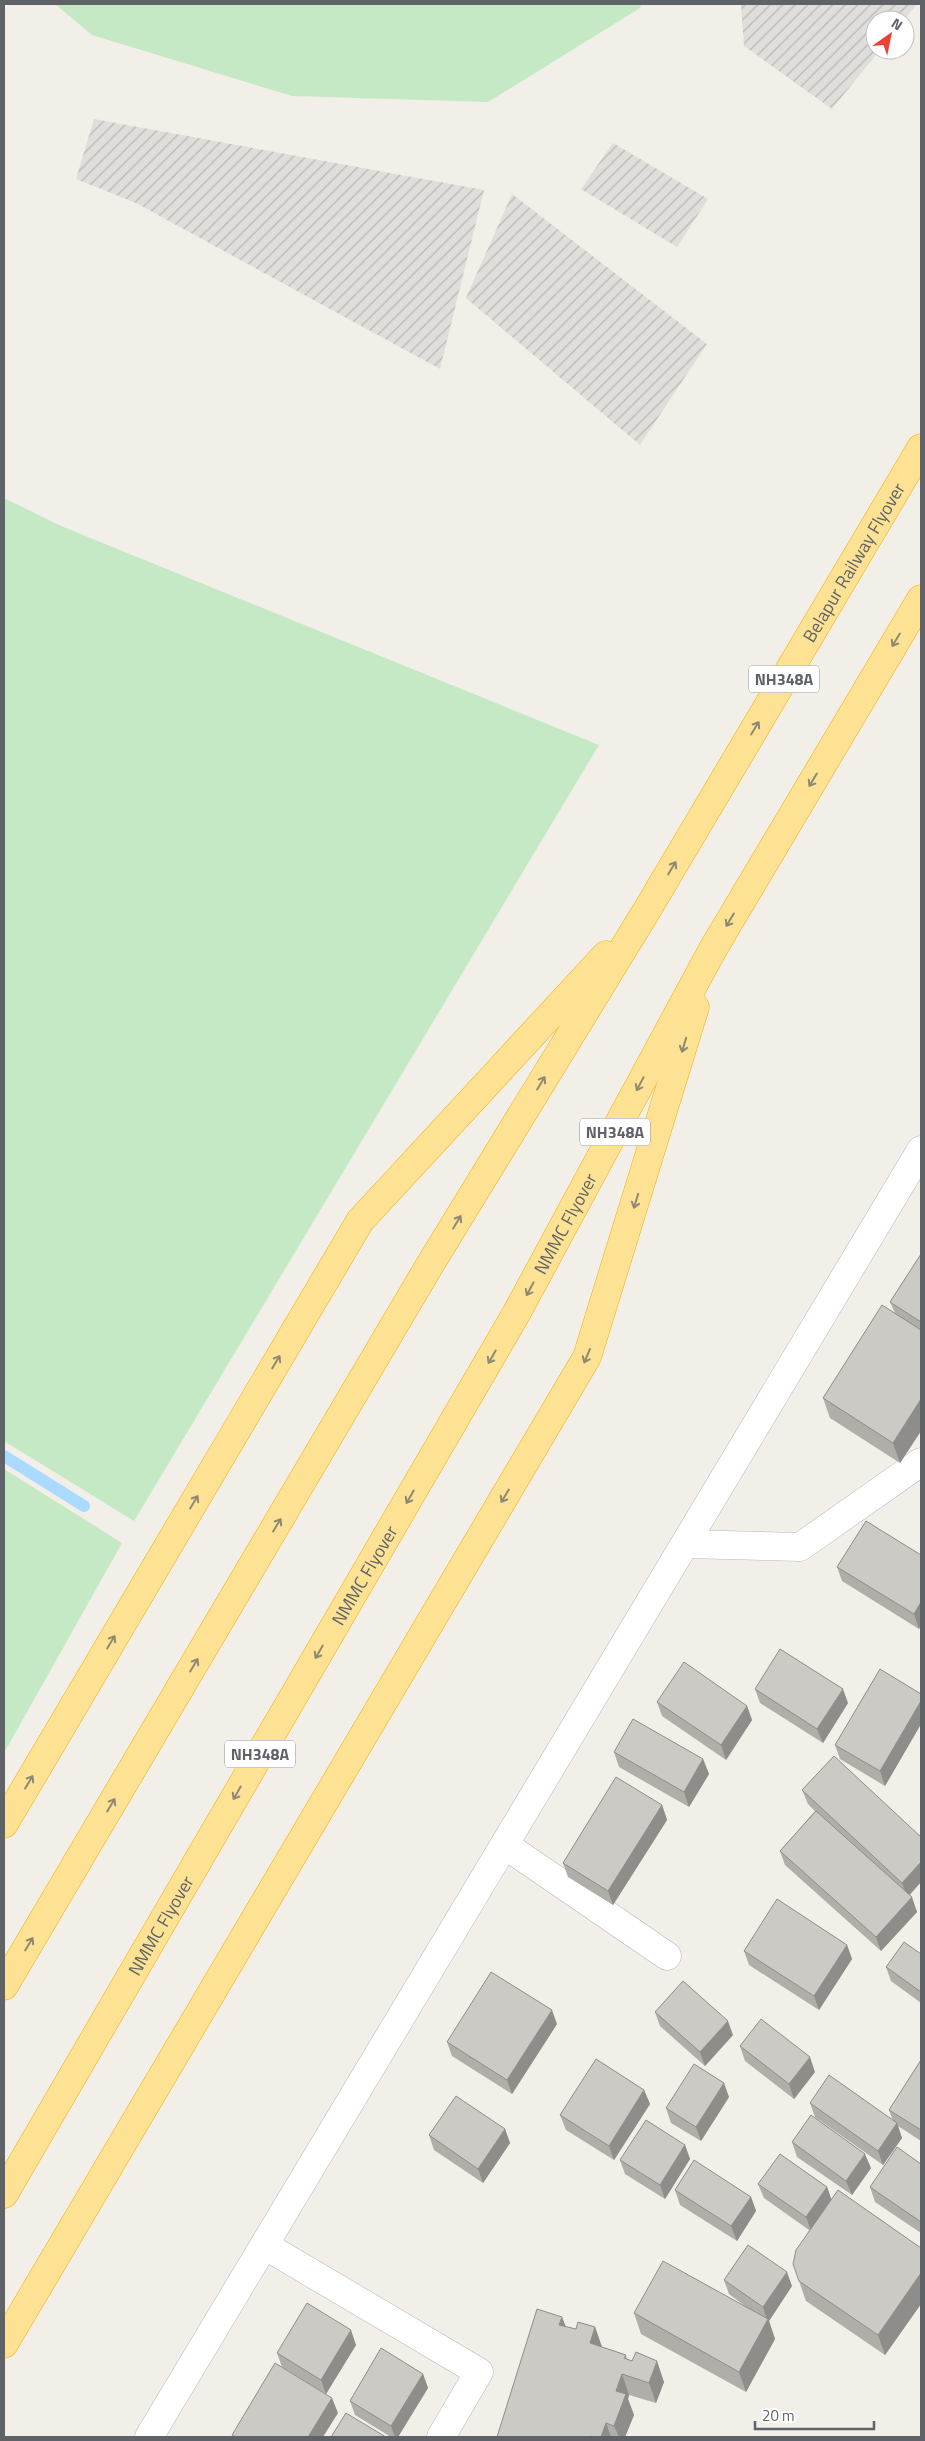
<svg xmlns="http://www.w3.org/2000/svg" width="925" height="2441" viewBox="0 0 925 2441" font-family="'Titillium Web',sans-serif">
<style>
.industrial{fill:url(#industrial-furrows)}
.grass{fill:#c5e8c5}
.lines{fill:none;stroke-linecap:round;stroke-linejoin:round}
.stream{stroke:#aadaff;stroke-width:12}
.street-casing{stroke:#b5b8bc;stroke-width:29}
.highway-casing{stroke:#f9ab00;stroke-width:29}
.street{stroke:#fff;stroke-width:28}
.highway{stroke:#fde293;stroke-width:28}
.wall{fill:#afaea9}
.shaded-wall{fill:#8f8d8a}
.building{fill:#cccac5;stroke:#8f8d8a}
.oneway{stroke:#8e8975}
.labels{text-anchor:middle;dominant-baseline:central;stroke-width:4;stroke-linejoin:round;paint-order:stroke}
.shield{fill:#fff;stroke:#8f9295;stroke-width:1}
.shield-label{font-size:16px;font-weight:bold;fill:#5f6368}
.street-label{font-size:18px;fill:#5f6368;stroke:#fff}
</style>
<defs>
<pattern id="industrial-furrows" width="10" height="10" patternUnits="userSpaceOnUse" patternTransform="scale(1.25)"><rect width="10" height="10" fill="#e0deda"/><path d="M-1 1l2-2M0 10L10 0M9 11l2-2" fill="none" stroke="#b9b8b5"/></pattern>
</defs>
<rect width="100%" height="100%" fill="#f1efe8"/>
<!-- industrial -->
<path class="industrial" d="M 741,4 L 917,4 L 904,20 L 875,20 L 875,50 L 880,50 L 832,109 L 744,46 Z
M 94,119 L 484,190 L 440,369 L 136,203 L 76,179 Z
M 613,143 L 708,199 L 677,247 L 581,189 Z
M 512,194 L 707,344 L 640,445 L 466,298 Z"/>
<!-- grass -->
<path class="grass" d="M 55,4 L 641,4 L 640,8 L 488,102 L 292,96 L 92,35 Z
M 4,498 L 61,526 L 599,745 L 134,1521 L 4,1441 Z
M 4,1469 L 122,1543 L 4,1753 Z"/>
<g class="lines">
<!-- stream -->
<path class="stream" d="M 4,1456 L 84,1506"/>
<!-- street casing -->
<g class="street-casing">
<path id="street" d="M 685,1544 L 800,1547 L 921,1462
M 505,1845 L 667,1956
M 264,2245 L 479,2372 L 441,2437
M 149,2437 L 921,1150"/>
</g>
<!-- highway casing -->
<g class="highway-casing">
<g id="highway">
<path d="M 4,1824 L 360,1221 L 606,955"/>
<path id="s1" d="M 4,1986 L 431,1263 L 647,910 L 921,448"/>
<path id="s2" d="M 4,2194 L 516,1314 L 713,949 L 921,599"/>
<path d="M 4,2344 L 587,1357 L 695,1007"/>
</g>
</g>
<!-- street -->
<use href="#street" class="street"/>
<!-- highway -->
<use href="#highway" class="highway"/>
</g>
<!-- wall -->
<path class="wall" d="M 921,1254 L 921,1431 L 900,1463 L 830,1418 L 823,1398 L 895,1313 L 890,1302 Z
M 921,1555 L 921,1625 L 919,1629 L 842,1581 L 837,1567 Z
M 755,1689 L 848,1703 L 823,1743 L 760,1703 Z
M 921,1694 L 921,1724 L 885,1786 L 840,1759 L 835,1745 Z
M 657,1702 L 747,1706 L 752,1720 L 726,1760 L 662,1716 Z
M 614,1752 L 703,1759 L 709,1774 L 689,1807 L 619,1767 Z
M 802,1790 L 921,1837 L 921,1882 L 910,1895 L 917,1912 L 881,1951 L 785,1865 L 780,1851 L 815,1811 L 808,1804 Z
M 662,1805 L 667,1820 L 613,1905 L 568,1877 L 563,1863 Z
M 847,1945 L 852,1959 L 819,2010 L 749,1965 L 744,1951 Z
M 921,1954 L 921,2003 L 891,1981 L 886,1967 Z
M 655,2012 L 733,2035 L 705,2066 L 660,2026 Z
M 557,2024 L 512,2094 L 452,2056 L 447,2042 Z
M 740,2046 L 815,2072 L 794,2099 L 745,2061 Z
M 921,2060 L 921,2141 L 898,2126 L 902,2138 L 883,2165 L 815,2117 L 810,2103 L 893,2121 L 889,2110 Z
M 644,2090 L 650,2104 L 614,2160 L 566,2130 L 560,2115 Z
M 729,2097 L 701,2141 L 671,2123 L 666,2108 Z
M 505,2129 L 510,2143 L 483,2183 L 434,2150 L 429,2135 Z
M 792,2142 L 871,2168 L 852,2195 L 797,2157 Z
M 685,2145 L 690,2159 L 665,2199 L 625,2174 L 620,2160 Z
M 921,2164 L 921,2233 L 875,2202 L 870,2187 Z
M 758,2184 L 827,2187 L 831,2199 L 921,2248 L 921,2304 L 885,2355 L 806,2301 L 799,2281 L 809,2230 L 764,2198 Z
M 675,2190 L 751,2197 L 756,2211 L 737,2241 L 680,2205 Z
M 724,2280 L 792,2286 L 769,2321 L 775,2339 L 746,2392 L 641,2334 L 634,2313 L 749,2309 L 729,2294 Z
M 566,2327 L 576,2329 L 595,2327 L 602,2347 L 626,2355 L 627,2359 L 664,2382 L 656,2403 L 629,2395 L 628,2399 L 634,2415 L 625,2437 L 497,2437 Z
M 356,2345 L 326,2394 L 282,2367 L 277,2353 Z
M 423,2374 L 428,2388 L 398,2437 L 391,2437 L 355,2415 L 350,2401 Z"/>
<!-- shaded-wall -->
<path class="shaded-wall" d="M 921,1399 L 921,1431 L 900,1463 L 893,1443 Z
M 921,1602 L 921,1625 L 919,1629 L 914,1614 Z
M 843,1689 L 848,1703 L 823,1743 L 817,1729 Z
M 921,1701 L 921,1724 L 885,1786 L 880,1771 Z
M 747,1706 L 752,1720 L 726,1760 L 721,1745 Z
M 703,1759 L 709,1774 L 689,1807 L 684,1792 Z
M 662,1805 L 667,1820 L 613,1905 L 608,1891 Z
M 921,1862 L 921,1882 L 907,1897 L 902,1883 Z
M 912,1897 L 917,1912 L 881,1951 L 876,1937 Z
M 847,1945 L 852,1959 L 819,2010 L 814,1996 Z
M 552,2010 L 557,2024 L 512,2094 L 507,2080 Z
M 728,2021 L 733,2035 L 705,2066 L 700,2052 Z
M 810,2057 L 815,2072 L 794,2099 L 789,2084 Z
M 724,2083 L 729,2097 L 701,2141 L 696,2127 Z
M 644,2090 L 650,2104 L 614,2160 L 609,2146 Z
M 897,2123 L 902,2138 L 883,2165 L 878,2151 Z
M 505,2129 L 510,2143 L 483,2183 L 478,2169 Z
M 685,2145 L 690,2159 L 665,2199 L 660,2185 Z
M 865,2154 L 871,2168 L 852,2195 L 846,2181 Z
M 827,2187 L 832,2201 L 811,2231 L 806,2217 Z
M 751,2197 L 756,2211 L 737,2241 L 731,2226 Z
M 787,2272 L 792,2286 L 769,2321 L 775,2339 L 746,2392 L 739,2372 L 767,2320 L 763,2307 Z
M 921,2273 L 921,2304 L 885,2355 L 878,2335 Z
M 562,2317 L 570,2337 L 559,2325 Z
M 595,2327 L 602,2347 L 590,2343 Z
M 351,2330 L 356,2345 L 326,2394 L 321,2380 Z
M 657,2361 L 664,2382 L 656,2403 L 649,2383 Z
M 423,2374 L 428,2388 L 398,2437 L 395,2437 L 391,2426 Z
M 622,2374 L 629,2395 L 628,2399 L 634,2415 L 625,2437 L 619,2437 L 614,2426 L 616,2391 Z
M 332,2398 L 338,2413 L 323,2437 L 308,2437 Z
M 606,2423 L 611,2437 L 601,2437 Z"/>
<!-- building -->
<path class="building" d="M 921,1254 L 921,1322 L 890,1302 Z
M 882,1305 L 921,1330 L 921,1399 L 893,1443 L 823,1398 Z
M 866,1521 L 921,1555 L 921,1602 L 914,1614 L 837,1567 Z
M 780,1649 L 843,1689 L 817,1729 L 755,1689 Z
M 684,1662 L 747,1706 L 721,1745 L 657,1702 Z
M 880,1669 L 921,1694 L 921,1701 L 880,1771 L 835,1745 Z
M 633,1719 L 703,1759 L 684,1792 L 614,1752 Z
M 834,1756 L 921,1837 L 921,1862 L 902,1883 L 802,1790 Z
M 616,1777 L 662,1805 L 608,1891 L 563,1863 Z
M 816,1811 L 912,1897 L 876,1937 L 780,1851 Z
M 777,1899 L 847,1945 L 814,1996 L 744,1951 Z
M 904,1942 L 921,1954 L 921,1992 L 886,1967 Z
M 491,1972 L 552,2010 L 507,2080 L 447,2042 Z
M 683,1981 L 728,2021 L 700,2052 L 655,2012 Z
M 761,2019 L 810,2057 L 789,2084 L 740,2046 Z
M 596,2059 L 644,2090 L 609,2146 L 560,2115 Z
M 921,2060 L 921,2130 L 889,2110 Z
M 694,2064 L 724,2083 L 696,2127 L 666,2108 Z
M 829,2075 L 897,2123 L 878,2151 L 810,2103 Z
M 456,2096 L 505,2129 L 478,2169 L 429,2135 Z
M 811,2115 L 865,2154 L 846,2181 L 792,2142 Z
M 646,2120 L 685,2145 L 660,2185 L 620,2160 Z
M 897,2147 L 921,2164 L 921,2222 L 870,2187 Z
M 780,2154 L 827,2187 L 806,2217 L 758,2184 Z
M 694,2160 L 751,2197 L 731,2226 L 675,2190 Z
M 838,2190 L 921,2248 L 921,2273 L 878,2335 L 799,2281 L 793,2264 L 796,2250 Z
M 748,2245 L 787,2272 L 763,2307 L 724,2280 Z
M 663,2261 L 768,2319 L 739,2372 L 634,2313 Z
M 307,2303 L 351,2330 L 321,2380 L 277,2353 Z
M 537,2309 L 562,2317 L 559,2325 L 576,2329 L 578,2322 L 595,2327 L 590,2343 L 626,2355 L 624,2358 L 632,2361 L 636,2352 L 657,2361 L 649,2383 L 622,2374 L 616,2391 L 626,2394 L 614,2426 L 606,2423 L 601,2437 L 593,2437 L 591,2436 L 590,2437 L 497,2437 Z
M 381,2348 L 423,2374 L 391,2426 L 350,2401 Z
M 275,2363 L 332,2398 L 308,2437 L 236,2437 L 232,2435 Z
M 346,2413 L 386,2437 L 331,2437 Z"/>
<!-- one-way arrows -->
<defs><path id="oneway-shaft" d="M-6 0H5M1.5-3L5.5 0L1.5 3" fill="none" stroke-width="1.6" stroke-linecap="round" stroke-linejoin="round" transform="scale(1.25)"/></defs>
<g class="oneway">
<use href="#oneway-shaft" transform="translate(896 640) rotate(121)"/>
<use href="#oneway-shaft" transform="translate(755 728) rotate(-59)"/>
<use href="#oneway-shaft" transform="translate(813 780) rotate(121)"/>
<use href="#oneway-shaft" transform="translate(672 868) rotate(-59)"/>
<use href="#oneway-shaft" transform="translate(730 920) rotate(121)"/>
<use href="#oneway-shaft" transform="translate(684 1045) rotate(107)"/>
<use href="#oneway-shaft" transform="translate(541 1083) rotate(-59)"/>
<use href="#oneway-shaft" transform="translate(640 1084) rotate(118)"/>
<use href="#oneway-shaft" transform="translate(636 1201) rotate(107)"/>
<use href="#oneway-shaft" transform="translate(457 1222) rotate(-59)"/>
<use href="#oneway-shaft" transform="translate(530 1289) rotate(118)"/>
<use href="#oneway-shaft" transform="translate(587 1356) rotate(113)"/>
<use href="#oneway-shaft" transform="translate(492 1357) rotate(120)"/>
<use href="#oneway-shaft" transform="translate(276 1362) rotate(-59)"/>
<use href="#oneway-shaft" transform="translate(505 1496) rotate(121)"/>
<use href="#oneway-shaft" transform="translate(410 1497) rotate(120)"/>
<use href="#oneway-shaft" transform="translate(194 1502) rotate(-59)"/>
<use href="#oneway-shaft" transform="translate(277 1525) rotate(-59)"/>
<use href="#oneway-shaft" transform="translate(111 1642) rotate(-59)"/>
<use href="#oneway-shaft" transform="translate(319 1652) rotate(120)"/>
<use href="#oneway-shaft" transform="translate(194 1665) rotate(-59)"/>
<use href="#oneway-shaft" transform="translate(29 1782) rotate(-59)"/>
<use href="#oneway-shaft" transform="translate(237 1793) rotate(120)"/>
<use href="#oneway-shaft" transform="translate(111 1805) rotate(-59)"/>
<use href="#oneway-shaft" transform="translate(29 1944) rotate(-59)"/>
</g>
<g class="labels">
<!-- shield labels -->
<g class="shield">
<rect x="749" y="665.5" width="70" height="27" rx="4"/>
<rect x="580" y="1118.5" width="70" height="27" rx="4"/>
<rect x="225" y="1740.5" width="70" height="27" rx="4"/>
</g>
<g class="shield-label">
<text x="784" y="679">NH348A</text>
<text x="615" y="1132">NH348A</text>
<text x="260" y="1754">NH348A</text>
</g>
<!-- street labels -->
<g class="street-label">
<text stroke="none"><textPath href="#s1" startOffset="1658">Belapur Railway Flyover</textPath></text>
<text stroke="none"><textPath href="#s2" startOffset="1121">NMMC Flyover</textPath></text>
<text stroke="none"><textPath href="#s2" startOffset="716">NMMC Flyover</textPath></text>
<text stroke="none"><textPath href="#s2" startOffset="311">NMMC Flyover</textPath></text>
</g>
</g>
<!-- border -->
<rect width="925" height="2441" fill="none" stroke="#5f6368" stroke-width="10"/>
<!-- north arrow -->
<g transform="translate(890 35) rotate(33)"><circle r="24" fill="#ffffff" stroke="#bfc1c3"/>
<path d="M0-4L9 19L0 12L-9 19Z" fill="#ea4335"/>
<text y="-8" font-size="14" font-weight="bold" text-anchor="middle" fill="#5f6368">N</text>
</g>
<!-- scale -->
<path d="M755 2421v8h119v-8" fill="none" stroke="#5f6368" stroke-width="2.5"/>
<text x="762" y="2421" font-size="15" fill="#5f6368" stroke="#ffffff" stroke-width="4" paint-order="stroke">20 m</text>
</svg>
